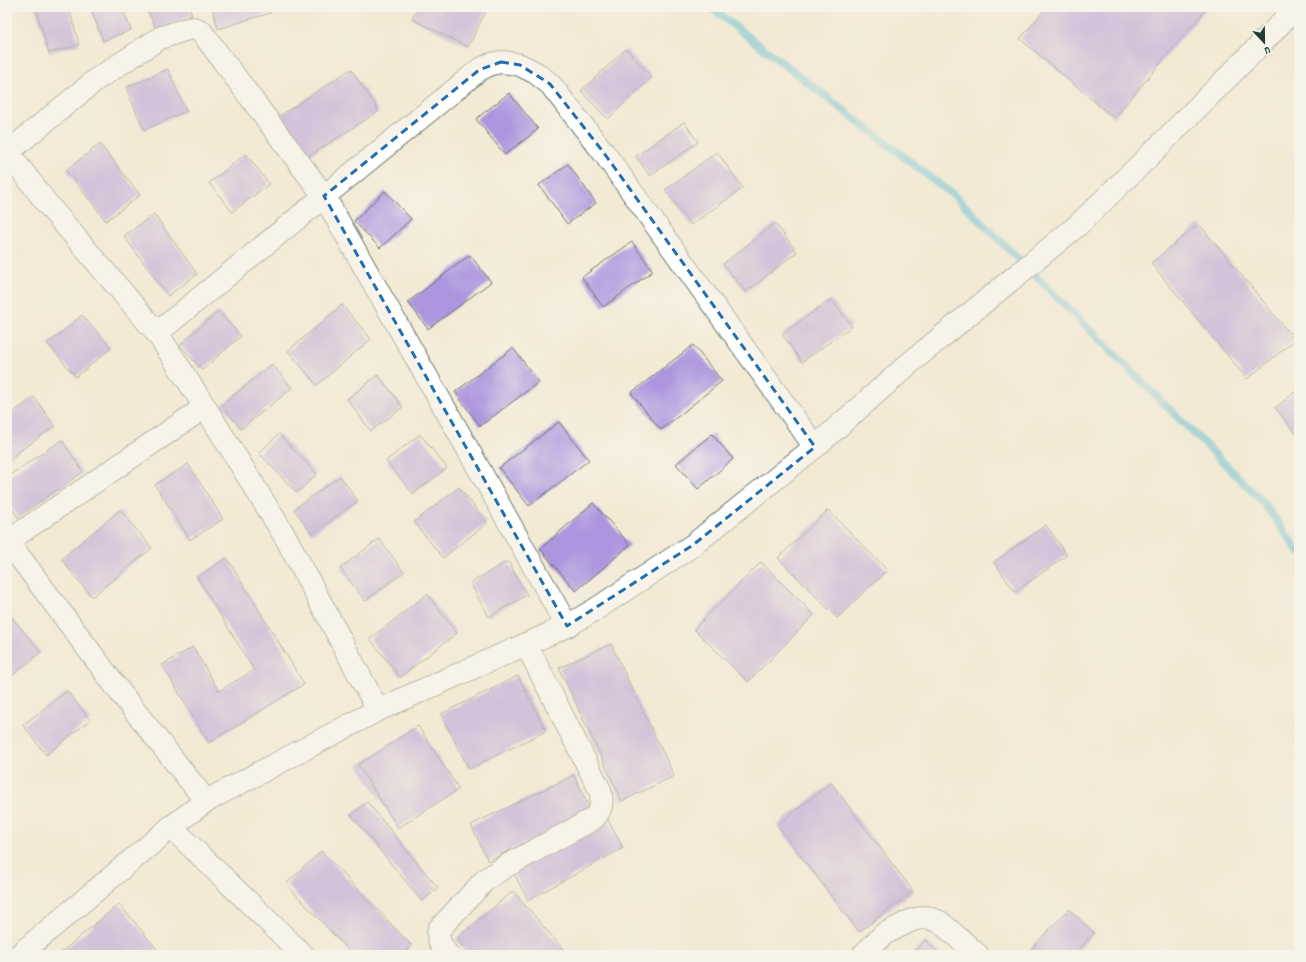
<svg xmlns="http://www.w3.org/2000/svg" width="1306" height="962" viewBox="0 0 1306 962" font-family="Dekko,sans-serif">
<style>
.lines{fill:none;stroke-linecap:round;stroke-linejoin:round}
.stream{stroke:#58bed6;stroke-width:8}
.building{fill:#ad96df}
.minor-casing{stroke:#697a6c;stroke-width:24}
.tertiary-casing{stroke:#697a6c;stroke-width:24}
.minor{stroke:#fff;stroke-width:22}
.tertiary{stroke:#fff;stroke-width:22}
.marked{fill:none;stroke:#1f6fb2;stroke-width:3;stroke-dasharray:8 5;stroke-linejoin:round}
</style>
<rect width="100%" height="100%" fill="#f7f3e8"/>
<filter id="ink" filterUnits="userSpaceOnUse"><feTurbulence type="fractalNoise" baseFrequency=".025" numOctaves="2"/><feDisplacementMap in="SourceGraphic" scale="8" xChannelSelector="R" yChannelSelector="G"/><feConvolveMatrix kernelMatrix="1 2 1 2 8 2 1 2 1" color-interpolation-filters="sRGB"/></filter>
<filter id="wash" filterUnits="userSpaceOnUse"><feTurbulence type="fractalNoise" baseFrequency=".012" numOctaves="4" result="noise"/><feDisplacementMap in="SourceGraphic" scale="16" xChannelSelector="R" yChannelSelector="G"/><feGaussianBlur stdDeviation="0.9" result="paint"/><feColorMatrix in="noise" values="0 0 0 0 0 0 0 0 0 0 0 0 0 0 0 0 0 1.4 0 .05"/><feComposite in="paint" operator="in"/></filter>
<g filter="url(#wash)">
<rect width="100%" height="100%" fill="#f3ead5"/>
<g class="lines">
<!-- stream -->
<path class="stream" d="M 710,7 L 956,197 L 1263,502 L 1299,552"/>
</g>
<g id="blocks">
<!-- building -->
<path class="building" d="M 35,7 L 69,7 L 79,45 L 49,53 Z
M 90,7 L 122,7 L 131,30 L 103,41 Z
M 146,7 L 189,7 L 192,15 L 157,31 Z
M 212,7 L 269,7 L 270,13 L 218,29 Z
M 418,7 L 488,7 L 468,47 L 412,19 Z
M 1047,7 L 1208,7 L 1114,118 L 1020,39 Z
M 626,49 L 652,77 L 608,119 L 581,91 Z
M 168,69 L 186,111 L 144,130 L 126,88 Z
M 351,69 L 379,111 L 303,160 L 275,119 Z
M 509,93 L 538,129 L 505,155 L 476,119 Z
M 684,122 L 698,142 L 650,176 L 636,156 Z
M 100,144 L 140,195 L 106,221 L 66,170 Z
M 717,152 L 743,188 L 691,225 L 665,190 Z
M 246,154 L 269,184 L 232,212 L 209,183 Z
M 568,164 L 596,203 L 567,224 L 539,185 Z
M 385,191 L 411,219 L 380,248 L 354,221 Z
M 154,214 L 197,274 L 168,296 L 124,236 Z
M 775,223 L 797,252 L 746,292 L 723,264 Z
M 1199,224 L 1295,340 L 1247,379 L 1151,263 Z
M 632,242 L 653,271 L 603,307 L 582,277 Z
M 470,255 L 491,282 L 428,329 L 408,302 Z
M 831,299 L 852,326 L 802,362 L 782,334 Z
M 342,305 L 371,339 L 317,385 L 288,351 Z
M 218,311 L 241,336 L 202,370 L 180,345 Z
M 82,315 L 111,348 L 76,377 L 48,344 Z
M 693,345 L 722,381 L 661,430 L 631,393 Z
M 513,348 L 539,382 L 480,426 L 455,392 Z
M 272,364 L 292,388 L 241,429 L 222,405 Z
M 378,375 L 403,407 L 371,431 L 347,399 Z
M 1299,389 L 1299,437 L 1275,408 Z
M 34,397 L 55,426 L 10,458 L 7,454 L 7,417 Z
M 559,422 L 589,460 L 529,506 L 499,468 Z
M 279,434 L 317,474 L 297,493 L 259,453 Z
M 420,434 L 447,468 L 413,494 L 386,461 Z
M 712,434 L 733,459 L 698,489 L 676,464 Z
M 62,440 L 83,472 L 18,517 L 7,501 L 7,477 Z
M 188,464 L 223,519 L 190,540 L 155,485 Z
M 340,476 L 358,501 L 312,534 L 294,509 Z
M 459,487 L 487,523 L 443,558 L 414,522 Z
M 593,503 L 630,545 L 576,591 L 540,549 Z
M 120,510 L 152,548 L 92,597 L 61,559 Z
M 828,510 L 887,570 L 837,618 L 778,558 Z
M 1046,525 L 1067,555 L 1015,592 L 994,562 Z
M 379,539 L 404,572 L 365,601 L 340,568 Z
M 227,558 L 304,684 L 209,743 L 162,665 L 193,647 L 219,691 L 254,670 L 197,577 Z
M 508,561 L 527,595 L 489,617 L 470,583 Z
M 761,562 L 814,615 L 748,682 L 694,629 Z
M 427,594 L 457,633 L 400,677 L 370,639 Z
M 7,612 L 41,652 L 7,680 Z
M 611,644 L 674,776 L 622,801 L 559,668 Z
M 518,676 L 546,731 L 469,769 L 441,714 Z
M 67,691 L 90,720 L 46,755 L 23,725 Z
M 418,726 L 459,789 L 398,828 L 358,765 Z
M 574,775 L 591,811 L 488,861 L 471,825 Z
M 831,783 L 913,891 L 859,932 L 777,825 Z
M 367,802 L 438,888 L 422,901 L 351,815 Z
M 607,818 L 623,848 L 528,900 L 512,870 Z
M 321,851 L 412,946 L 403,955 L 353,955 L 286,884 Z
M 513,891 L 568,955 L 469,955 L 456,939 Z
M 119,904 L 157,949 L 151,955 L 58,955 Z
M 1069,909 L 1094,933 L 1074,955 L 1031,955 L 1028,952 Z
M 926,940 L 940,955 L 910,955 Z"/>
</g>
</g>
<g filter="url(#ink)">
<use href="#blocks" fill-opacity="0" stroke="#697a6c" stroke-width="1"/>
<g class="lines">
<!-- minor casing -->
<g class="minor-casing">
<path id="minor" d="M 7,151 L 48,205 L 157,333 L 205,407 L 286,538 L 378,710
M 8,152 L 97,79 L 160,38 L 187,29 L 193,28 L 201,31 L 324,196 L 460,435 L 567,626
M 157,333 L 479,70 L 491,64 L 501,62 L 510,63 L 520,65 L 536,73 L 550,84 L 604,153 L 815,447
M 7,540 L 123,696 L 206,801
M 8,541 L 205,407
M 171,827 L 303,955
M 448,955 C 442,948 436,939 439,929 L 485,880 L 508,865 L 593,819 C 602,811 603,801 600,790 L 526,644
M 863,955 L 884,934 L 912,920 L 926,917 L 940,922 L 978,955"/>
</g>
<!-- tertiary casing -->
<g class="tertiary-casing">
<path id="tertiary" d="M 19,955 L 171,827 L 206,801 L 378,710 L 567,626 L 596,609 L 693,545 L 815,447 L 911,362 L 1078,225 L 1146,159 L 1266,39 L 1296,7"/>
</g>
<!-- minor -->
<use href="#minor" class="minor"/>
<!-- tertiary -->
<use href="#tertiary" class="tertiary"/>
</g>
</g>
<!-- marked area -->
<path d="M0 0H1306V962H0ZM 501,62 L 520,65 L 550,84 L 604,153 L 815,447 L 693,545 L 567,626 L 324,196 L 479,70 Z" fill="#f3ead5" fill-opacity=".55" fill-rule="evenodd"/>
<path class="marked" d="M 501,62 L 520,65 L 550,84 L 604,153 L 815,447 L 693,545 L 567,626 L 324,196 L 479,70 Z"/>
<!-- margin -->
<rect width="1306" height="962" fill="none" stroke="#f7f3e8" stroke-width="24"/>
<!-- north arrow -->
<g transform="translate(1264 42) rotate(158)" stroke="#f7f3e8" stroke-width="3" paint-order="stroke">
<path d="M0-3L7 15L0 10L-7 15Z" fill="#1f3d34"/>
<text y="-6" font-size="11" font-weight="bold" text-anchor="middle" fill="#1f3d34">U</text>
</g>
</svg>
